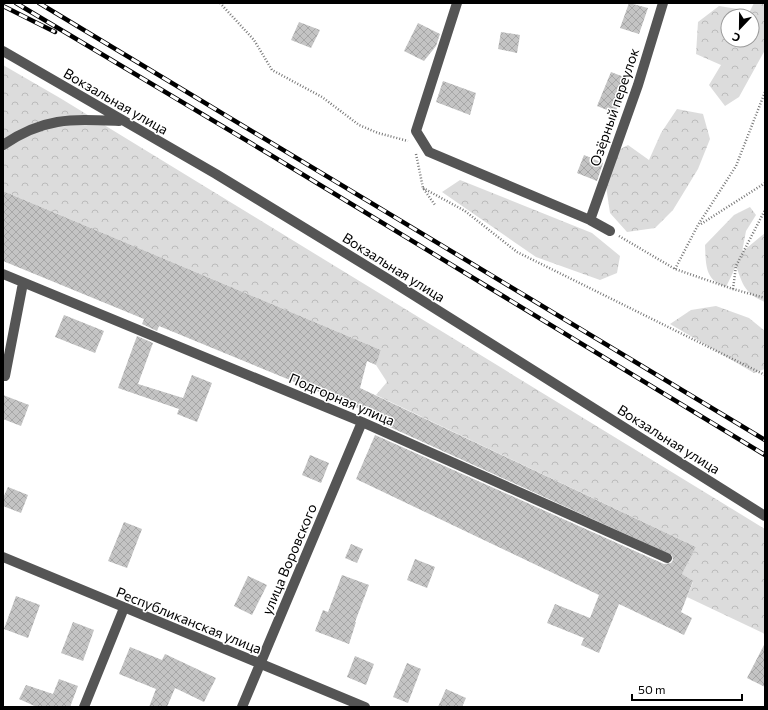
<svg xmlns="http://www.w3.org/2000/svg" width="768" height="710" viewBox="0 0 768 710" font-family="Commissioner,sans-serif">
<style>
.forest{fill:url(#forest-crowns);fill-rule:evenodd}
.building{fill:url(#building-cross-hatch)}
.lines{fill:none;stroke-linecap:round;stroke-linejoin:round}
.path{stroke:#777;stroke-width:2.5;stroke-dasharray:1 2;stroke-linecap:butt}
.minor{stroke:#555;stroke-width:10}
.rail-casing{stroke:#000;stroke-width:4.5}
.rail{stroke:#fff;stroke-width:3;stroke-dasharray:9;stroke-linecap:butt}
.labels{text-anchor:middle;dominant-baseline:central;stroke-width:3;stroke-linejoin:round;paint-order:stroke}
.street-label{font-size:14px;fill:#000;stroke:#fff}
</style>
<defs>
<pattern id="forest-crowns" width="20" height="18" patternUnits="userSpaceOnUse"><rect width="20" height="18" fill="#dcdcdc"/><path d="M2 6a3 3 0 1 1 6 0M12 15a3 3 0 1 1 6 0" fill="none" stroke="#bbb"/></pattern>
<pattern id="building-cross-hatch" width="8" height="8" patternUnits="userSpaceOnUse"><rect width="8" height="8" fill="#c4c4c4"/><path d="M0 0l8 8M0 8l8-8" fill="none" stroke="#a7a7a7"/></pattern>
</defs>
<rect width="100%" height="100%" fill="#fff"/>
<!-- forest -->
<path class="forest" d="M 754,3 L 765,3 L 765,50 L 739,97 L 725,106 L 709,85 L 721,65 L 696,54 L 698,22 L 719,6 L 750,11 ZM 728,16 L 752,16 L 752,40 L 728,40 Z
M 3,65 L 60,98 L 765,529 L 765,634 L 687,597 L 693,582 L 682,574 L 696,547 L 376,395 L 387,382 L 376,365 L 381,350 L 3,191 Z
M 677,109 L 703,114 L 710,139 L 698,169 L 673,210 L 655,228 L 627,232 L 610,213 L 606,186 L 613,153 L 628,145 L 649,160 L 661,133 Z
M 460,180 L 592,233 L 620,256 L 617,273 L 600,280 L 536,257 L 442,192 Z
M 750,207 L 756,215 L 746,231 L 742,252 L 765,233 L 765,302 C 745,294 743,285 736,266 L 726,287 C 705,280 706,266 705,245 L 734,215 Z
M 716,306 L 749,318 L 765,331 L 765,369 L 754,373 L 670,324 L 691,310 Z"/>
<!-- building -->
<path class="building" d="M 629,3 L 648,8 L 639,34 L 620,28 Z
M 299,22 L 320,30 L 311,48 L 291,40 Z
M 418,23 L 440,34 L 436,46 L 424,61 L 404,51 Z
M 501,32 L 520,35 L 517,53 L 498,49 Z
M 611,72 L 629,79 L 615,113 L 597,106 Z
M 443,81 L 476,93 L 470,115 L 436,102 Z
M 584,155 L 603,163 L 597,181 L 577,173 Z
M 3,191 L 381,350 L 376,365 L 367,361 L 360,388 L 696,547 L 682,574 L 693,581 L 681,612 L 692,618 L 684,635 L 619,604 L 599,653 L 581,645 L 584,638 L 547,623 L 555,604 L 590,618 L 599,595 L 356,479 L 375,435 L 664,564 L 671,563 L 673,560 L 672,555 L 381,423 L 382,419 L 358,408 L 159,326 L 157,331 L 142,324 L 144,319 L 3,261 Z
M 64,315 L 104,331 L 95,353 L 55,337 Z
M 137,336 L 153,343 L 138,384 L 183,398 L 192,375 L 212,383 L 197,422 L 177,414 L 179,409 L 118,388 Z
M 3,395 L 29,405 L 21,426 L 3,419 Z
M 310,455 L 329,463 L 321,483 L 302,475 Z
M 8,487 L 28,495 L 21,513 L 3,506 L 3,498 Z
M 124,522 L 142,529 L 127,568 L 108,561 Z
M 351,544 L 363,549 L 357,563 L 345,558 Z
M 415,559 L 435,567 L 427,588 L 407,580 Z
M 342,575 L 369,585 L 355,622 L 356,622 L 349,644 L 315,631 L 323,610 L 328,612 Z
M 248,576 L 267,585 L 252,615 L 234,606 Z
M 16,596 L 40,605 L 28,638 L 4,629 Z
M 73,622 L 94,630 L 83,661 L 61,653 Z
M 765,643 L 765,687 L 747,678 Z
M 130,647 L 162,660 L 165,654 L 216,678 L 204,702 L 175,688 L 167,707 L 149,707 L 156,689 L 119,674 Z
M 355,656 L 374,664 L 366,685 L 347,677 Z
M 407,663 L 421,669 L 408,703 L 393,697 Z
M 59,679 L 78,686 L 70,707 L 37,707 L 19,699 L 26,685 L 53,694 Z
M 446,689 L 466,698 L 462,707 L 438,707 Z"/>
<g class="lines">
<!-- path -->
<path class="path" d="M 220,3 L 254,40 L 272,70 L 322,97 L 359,125 L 378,133 L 408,141
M 416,154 L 423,188 L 435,205
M 765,182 L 765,188
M 423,188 L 465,211 L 517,252 L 765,375
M 701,224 L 765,183
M 619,236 L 675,269 L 733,289 L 765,298
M 675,269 L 698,225 L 736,166 L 765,92
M 733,289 L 736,266 L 765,210"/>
<!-- minor -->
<path class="minor" d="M 457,3 L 416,131 L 429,152 L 590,220 L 610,231
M 3,51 L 216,174 L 388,279 L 765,516
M 3,145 C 44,117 72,119 119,121
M 590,220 L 638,85 L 663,3
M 3,274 L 362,422 L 667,558
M 5,376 L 23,283
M 3,557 L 365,707
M 84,707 L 124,608
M 242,707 L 362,422"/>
<!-- rail casing -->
<g class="rail-casing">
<path id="rail" d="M 16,3 L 269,154 L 765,455
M 39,3 L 765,440
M 3,6 L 55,32"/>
</g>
<!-- rail -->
<use href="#rail" class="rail"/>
</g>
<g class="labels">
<!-- street labels -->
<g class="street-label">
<text transform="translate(116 101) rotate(30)">Вокзальная улица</text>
<text transform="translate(614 107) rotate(-71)">Озёрный переулок</text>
<text transform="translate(394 267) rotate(32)">Вокзальная улица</text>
<text transform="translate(342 399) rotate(23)">Подгорная улица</text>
<text transform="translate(669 439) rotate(32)">Вокзальная улица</text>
<text transform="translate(289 559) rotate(-67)">улица Воровского</text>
<text transform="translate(189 620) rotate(22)">Республиканская улица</text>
</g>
</g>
<!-- border -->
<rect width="768" height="710" fill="none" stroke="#000000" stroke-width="8"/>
<!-- north arrow -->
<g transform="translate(740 28) rotate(202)"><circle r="19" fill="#ffffff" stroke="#999999"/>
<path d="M0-3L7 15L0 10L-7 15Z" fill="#000000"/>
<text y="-6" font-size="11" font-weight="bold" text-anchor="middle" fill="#000000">С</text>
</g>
<!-- scale -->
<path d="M632 694v6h110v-6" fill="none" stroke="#000000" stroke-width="2"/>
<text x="638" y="694" font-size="12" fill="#000000" stroke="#ffffff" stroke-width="3" paint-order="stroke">50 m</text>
</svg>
